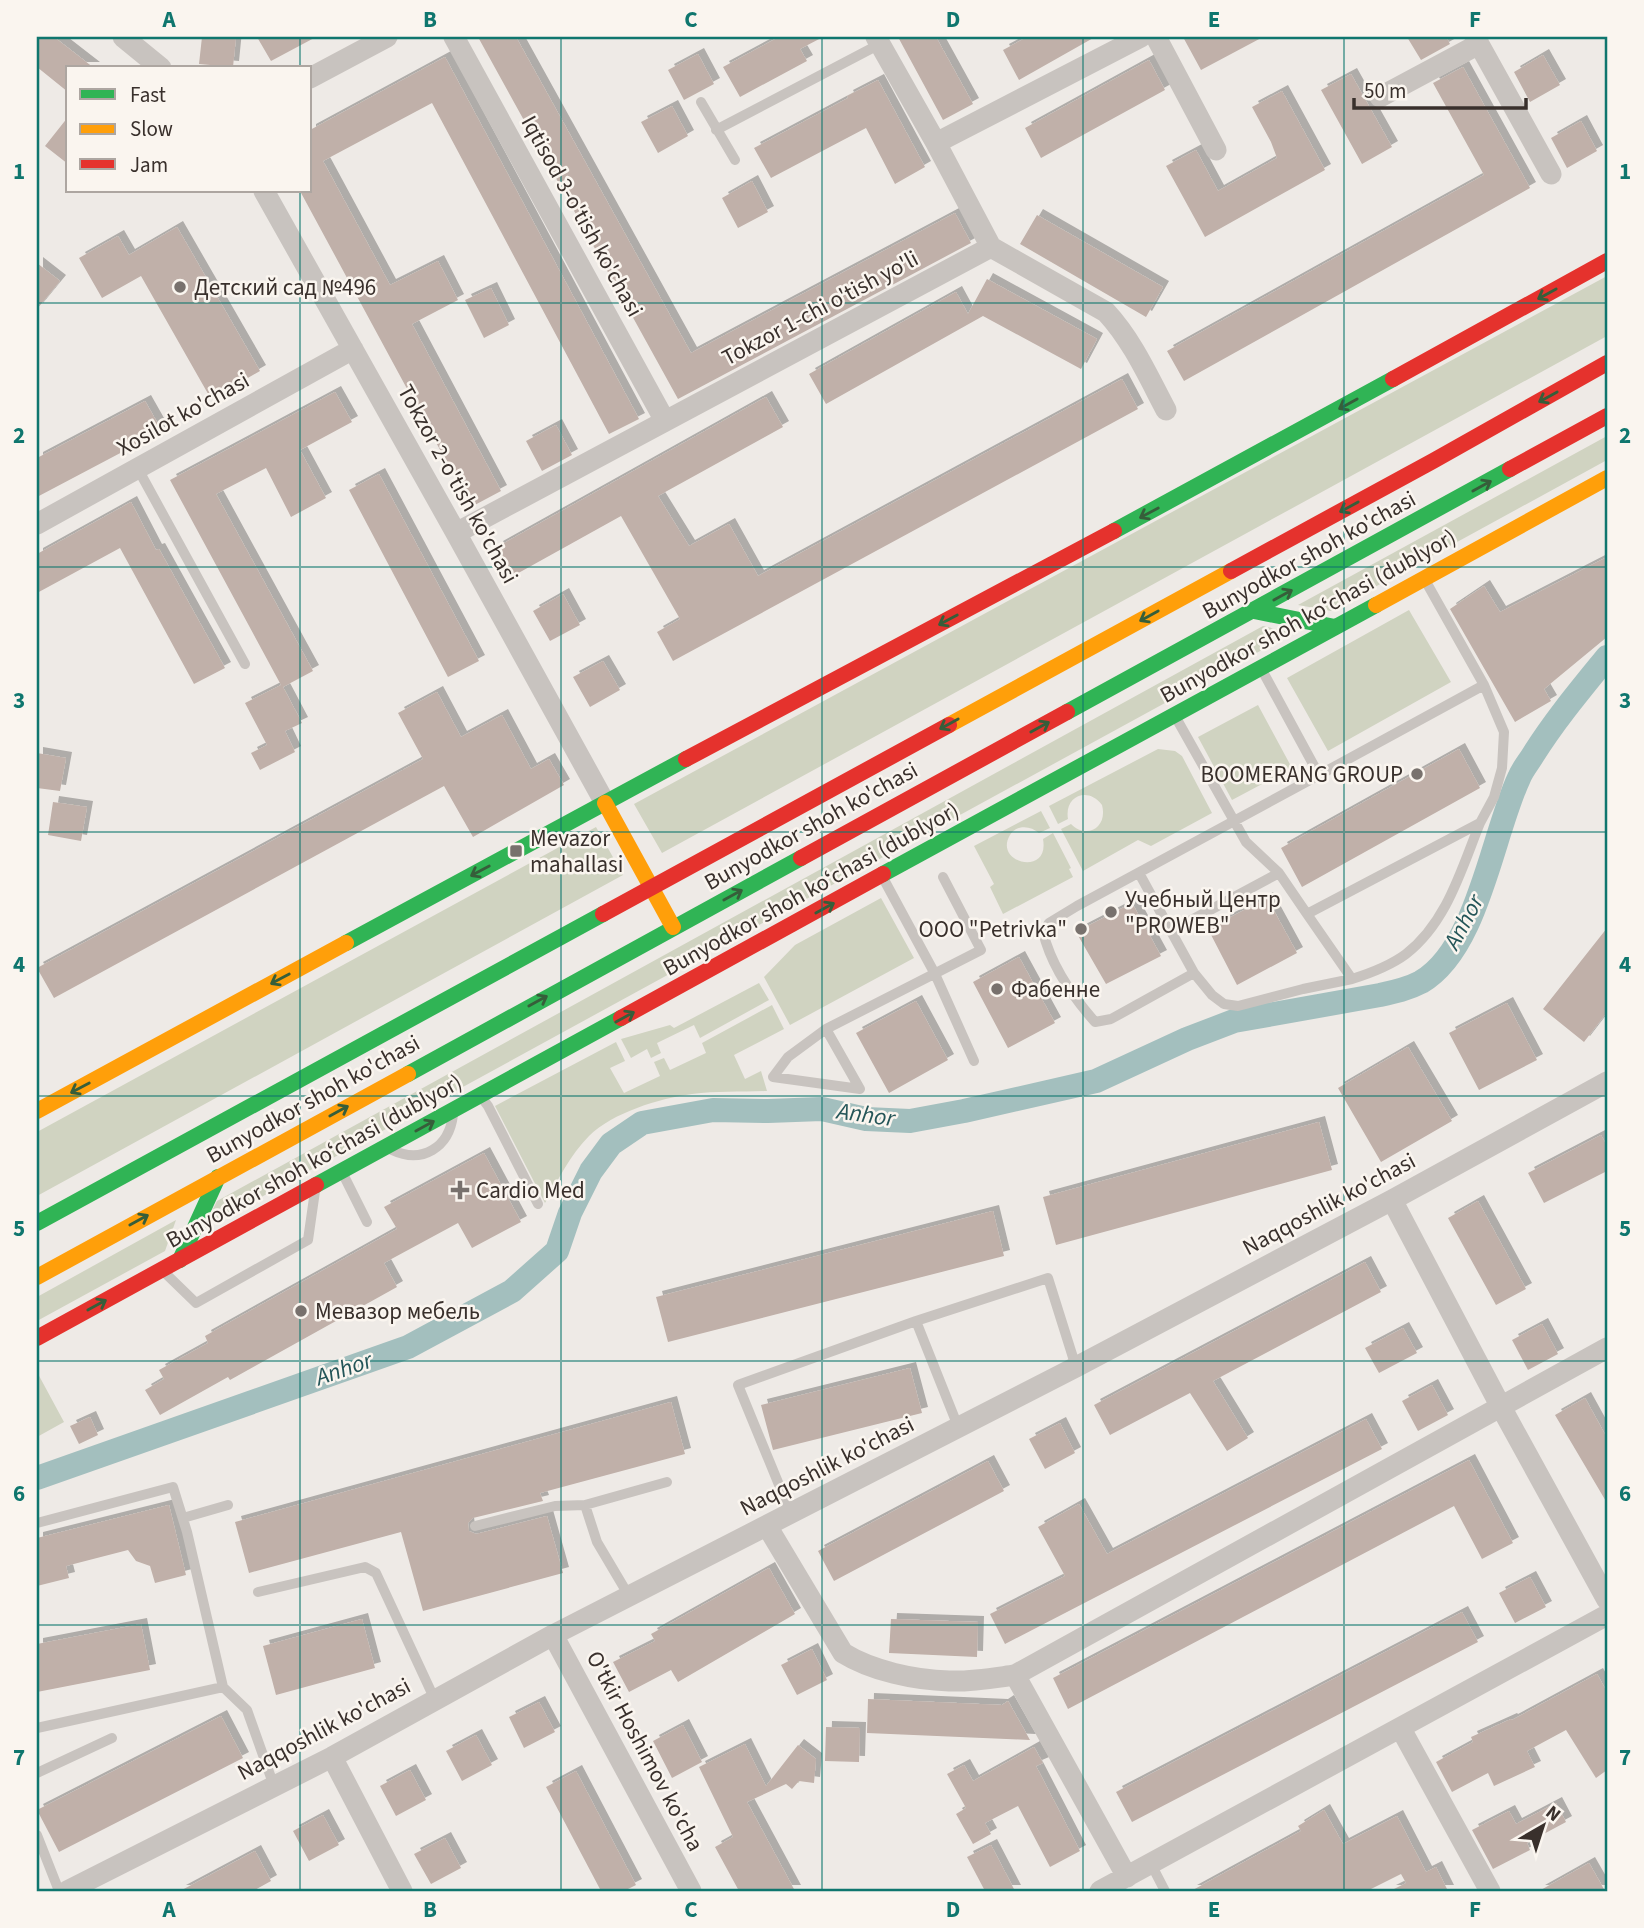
<svg xmlns="http://www.w3.org/2000/svg" width="1644" height="1928" viewBox="0 0 1644 1928" font-family="'Source Sans 3',sans-serif">
<style>
.green{fill:#d0d3c1}
.lines{fill:none;stroke-linecap:round;stroke-linejoin:round}
.stream{stroke:#a3bfbe;stroke-width:7}
.canal{stroke:#a3bfbe;stroke-width:24}
.building{fill:#c0b0a9;filter:url(#shadow)}
.lane{stroke:#c8c3bf;stroke-width:10}
.street{stroke:#c8c3bf;stroke-width:21}
.fast{stroke:#30b455;stroke-width:16}
.slow{stroke:#ff9f0a;stroke-width:16}
.jam{stroke:#e5322d;stroke-width:16}
.oneway{stroke:#365e3a}
.grid{fill:none;stroke:#0f766e;stroke-width:2;stroke-opacity:0.55}
.poi-dot{fill:#78716d;stroke:#faf5ef;stroke-width:2.5}
.labels{text-anchor:middle;dominant-baseline:central;stroke-width:5;stroke-linejoin:round;paint-order:stroke}
.street-label{font-size:23px;fill:#39302c;stroke:#faf5ef}
.poi-label{font-size:23px;fill:#39302c;stroke:#faf5ef;text-anchor:start}
.water-label{font-size:24px;font-style:italic;fill:#245558;stroke:#faf5ef}
.neatline{fill:none;stroke:#0f766e;stroke-width:2.5}
.grid-label{font-size:23px;text-anchor:middle;font-weight:bold;fill:#0f766e}
</style>
<defs>
<filter id="shadow"><feDropShadow dx="6" dy="-6" stdDeviation="0" flood-color="#0004"/></filter>
</defs>
<rect width="100%" height="100%" fill="#eeeae6"/>
<!-- green -->
<path class="green" d="M 1607,276 L 1607,336 L 662,853 L 634,804 Z
M 1607,436 L 1607,460 L 1331,611 L 1298,605 Z
M 1409,610 L 1451,682 L 1328,751 L 1287,678 Z
M 1263,626 L 1293,633 L 203,1229 L 217,1201 Z
M 1258,705 L 1292,768 L 1232,800 L 1198,737 Z
M 1158,749 L 1175,751 L 1182,756 L 1212,813 L 1151,846 L 1138,840 L 1083,871 L 1061,829 L 1071,824 C 1087,840 1108,827 1102,805 C 1088,786 1064,796 1068,819 L 1058,824 L 1049,806 Z
M 1041,811 L 1050,828 L 1039,833 C 1031,826 1017,824 1010,835 C 993,863 1050,877 1043,839 L 1053,833 L 1071,868 L 1069,869 L 1073,877 L 1003,914 L 990,887 L 994,884 L 974,846 Z
M 596,827 L 623,875 L 37,1196 L 37,1132 Z
M 881,898 L 914,958 L 790,1025 L 764,977 L 795,945 Z
M 759,983 L 769,1000 L 700,1038 L 694,1025 L 657,1043 L 661,1053 L 651,1058 L 647,1049 L 631,1058 L 621,1039 L 670,1025 L 674,1028 Z
M 772,1005 L 784,1029 L 734,1055 L 745,1079 L 761,1071 L 767,1091 C 742,1092 717,1091 692,1094 C 660,1098 612,1113 589,1136 C 570,1155 558,1180 545,1203 L 495,1106 L 616,1042 L 625,1061 L 610,1068 L 624,1093 L 660,1076 L 654,1062 L 664,1058 L 670,1070 L 706,1053 L 702,1043 Z
M 176,1220 L 165,1251 L 37,1321 L 37,1297 Z
M 37,1372 L 64,1422 L 37,1437 Z"/>
<g class="lines">
<!-- stream -->
<path class="stream" d="M 183,1420 L 185,1425"/>
<!-- canal -->
<path class="canal" d="M 37,1478 L 408,1347 L 512,1291 L 557,1251 L 570,1213 L 591,1171 L 611,1144 L 642,1123 L 713,1110 L 768,1111 L 822,1109 L 866,1119 L 910,1121 L 964,1111 L 1096,1081 L 1187,1039 L 1234,1021 L 1380,995 C 1394,992 1408,989 1421,982 C 1478,949 1492,835 1519,778 C 1522,770 1528,763 1533,755 C 1555,720 1581,689 1607,657"/>
</g>
<!-- building -->
<path class="building" d="M 37,37 L 54,37 L 94,68 L 68,68 L 68,92 L 37,67 Z
M 202,37 L 236,37 L 233,67 L 199,64 Z
M 257,37 L 316,37 L 271,61 Z
M 478,37 L 516,37 L 691,353 L 955,213 L 971,243 L 678,399 Z
M 779,37 L 823,37 L 800,49 L 807,61 L 740,97 L 723,67 Z
M 898,37 L 936,37 L 973,104 L 943,120 Z
M 1027,37 L 1095,37 L 1019,80 L 1003,50 Z
M 1183,37 L 1263,37 L 1201,70 Z
M 1407,37 L 1446,37 L 1450,44 L 1421,60 Z
M 698,54 L 714,84 L 684,100 L 668,70 Z
M 1543,55 L 1560,85 L 1530,102 L 1514,72 Z
M 445,57 L 639,419 L 609,434 L 432,103 L 323,161 L 390,285 L 438,261 L 458,300 L 412,324 L 501,491 L 471,507 L 300,191 L 310,191 L 310,130 Z
M 1149,60 L 1165,90 L 1041,158 L 1025,128 Z
M 1463,67 L 1530,188 L 1184,381 L 1167,351 L 1484,175 L 1433,83 Z
M 1351,74 L 1392,147 L 1362,164 L 1321,90 Z
M 878,80 L 925,167 L 895,184 L 866,128 L 771,178 L 754,148 L 848,98 L 847,96 Z
M 1282,91 L 1325,170 L 1205,237 L 1166,166 L 1196,150 L 1218,191 L 1277,158 L 1271,142 L 1252,107 Z
M 672,106 L 688,136 L 658,153 L 641,122 Z
M 68,117 L 68,164 L 45,146 Z
M 1581,121 L 1597,151 L 1567,168 L 1551,138 Z
M 752,181 L 768,212 L 738,228 L 722,198 Z
M 1037,215 L 1163,287 L 1146,317 L 1020,244 Z
M 177,227 L 260,371 L 211,399 L 141,276 L 102,298 L 79,258 L 118,236 L 129,255 Z
M 37,263 L 60,281 L 37,309 Z
M 987,279 L 1097,339 L 1081,369 L 983,316 L 826,404 L 809,374 L 956,292 L 968,314 Z
M 491,288 L 509,325 L 484,338 L 465,300 Z
M 1122,379 L 1138,409 L 673,661 L 657,632 L 680,619 L 621,516 L 513,576 L 497,547 L 766,397 L 783,427 L 658,496 L 689,546 L 729,524 L 758,576 Z
M 335,392 L 352,422 L 300,450 L 326,498 L 291,517 L 266,468 L 216,494 L 313,671 L 283,687 L 302,723 L 285,731 L 295,752 L 260,770 L 251,753 L 267,745 L 245,703 L 281,685 L 170,480 Z
M 145,401 L 162,431 L 37,497 L 37,458 Z
M 556,425 L 572,455 L 542,471 L 526,441 Z
M 379,474 L 479,661 L 448,677 L 349,490 Z
M 131,502 L 156,550 L 159,549 L 225,668 L 194,684 L 120,548 L 37,593 L 37,554 Z
M 1607,557 L 1607,637 L 1544,689 L 1551,701 L 1515,722 L 1450,609 L 1484,586 L 1500,612 Z
M 563,594 L 580,625 L 550,641 L 533,611 Z
M 603,661 L 620,690 L 590,707 L 573,677 Z
M 437,692 L 461,737 L 502,715 L 531,769 L 549,759 L 564,785 L 473,837 L 444,786 L 54,998 L 37,968 L 423,759 L 398,713 Z
M 1459,749 L 1480,788 L 1302,887 L 1281,848 Z
M 37,753 L 66,758 L 60,791 L 37,788 Z
M 53,802 L 87,807 L 81,841 L 48,835 Z
M 1267,898 L 1297,953 L 1237,985 L 1208,929 Z
M 1132,903 L 1161,956 L 1106,984 L 1076,932 Z
M 1607,928 L 1607,1012 L 1584,1042 L 1543,1009 Z
M 1019,957 L 1055,1023 L 1008,1048 L 973,982 Z
M 916,1001 L 948,1060 L 889,1093 L 856,1033 Z
M 1507,1003 L 1537,1060 L 1479,1090 L 1449,1033 Z
M 1408,1047 L 1452,1121 L 1381,1162 L 1338,1088 Z
M 1319,1122 L 1332,1170 L 1056,1245 L 1043,1197 Z
M 1601,1135 L 1607,1146 L 1607,1171 L 1544,1203 L 1528,1173 Z
M 484,1153 L 521,1222 L 472,1248 L 458,1223 L 384,1263 L 397,1287 L 230,1380 L 228,1377 L 160,1415 L 145,1390 L 164,1379 L 159,1370 L 208,1343 L 205,1336 L 397,1229 L 384,1207 Z
M 1478,1201 L 1526,1289 L 1496,1305 L 1448,1218 Z
M 993,1211 L 1004,1256 L 668,1342 L 656,1297 Z
M 1365,1262 L 1381,1292 L 1213,1381 L 1248,1438 L 1227,1451 L 1190,1393 L 1110,1435 L 1094,1405 Z
M 1542,1324 L 1558,1354 L 1528,1370 L 1512,1340 Z
M 1403,1328 L 1417,1353 L 1379,1373 L 1365,1348 Z
M 910,1368 L 922,1413 L 773,1450 L 761,1405 Z
M 1432,1385 L 1448,1415 L 1418,1431 L 1402,1401 Z
M 1585,1398 L 1607,1438 L 1607,1503 L 1555,1415 Z
M 671,1402 L 685,1454 L 540,1493 L 543,1501 L 473,1518 L 468,1523 L 469,1531 L 476,1534 L 547,1516 L 563,1573 L 423,1611 L 401,1532 L 249,1573 L 235,1522 Z
M 90,1417 L 98,1435 L 79,1444 L 70,1426 Z
M 1366,1419 L 1382,1449 L 1005,1644 L 990,1614 L 1065,1576 L 1038,1527 L 1079,1504 L 1107,1554 Z
M 1060,1423 L 1075,1453 L 1045,1469 L 1029,1439 Z
M 1469,1460 L 1513,1543 L 1482,1559 L 1454,1506 L 1068,1709 L 1053,1678 Z
M 988,1461 L 1004,1491 L 834,1581 L 818,1551 Z
M 169,1505 L 186,1575 L 155,1583 L 150,1566 L 136,1561 L 128,1550 L 66,1566 L 69,1578 L 37,1586 L 37,1538 Z
M 769,1568 L 795,1614 L 678,1682 L 671,1670 L 629,1692 L 613,1662 L 655,1641 L 651,1634 Z
M 1530,1577 L 1546,1607 L 1515,1623 L 1499,1593 Z
M 1462,1612 L 1478,1642 L 1132,1822 L 1116,1792 Z
M 362,1619 L 375,1668 L 276,1695 L 263,1646 Z
M 891,1619 L 978,1622 L 977,1657 L 889,1653 Z
M 141,1624 L 150,1670 L 37,1692 L 37,1644 Z
M 812,1649 L 827,1680 L 797,1695 L 781,1665 Z
M 1597,1674 L 1607,1692 L 1607,1770 L 1596,1778 L 1566,1730 L 1527,1751 L 1535,1767 L 1494,1786 L 1488,1773 L 1452,1792 L 1436,1762 L 1473,1742 L 1471,1737 L 1511,1719 L 1512,1720 Z
M 868,1699 L 1002,1705 L 1008,1701 L 1030,1740 L 867,1733 Z
M 539,1702 L 555,1732 L 524,1748 L 509,1717 Z
M 221,1716 L 243,1758 L 59,1852 L 37,1810 Z
M 683,1725 L 702,1762 L 672,1778 L 653,1741 Z
M 826,1727 L 860,1728 L 859,1762 L 825,1761 Z
M 476,1735 L 492,1765 L 462,1781 L 446,1751 Z
M 745,1744 L 766,1786 L 798,1745 L 816,1759 L 814,1783 L 799,1781 L 792,1789 L 786,1784 L 747,1802 L 795,1891 L 739,1891 L 715,1847 L 733,1837 L 699,1767 Z
M 1034,1747 L 1043,1763 L 1036,1766 L 1080,1851 L 1050,1867 L 1018,1806 L 985,1823 L 991,1834 L 973,1844 L 956,1814 L 966,1808 L 947,1774 L 964,1765 L 973,1781 Z
M 410,1770 L 426,1800 L 396,1816 L 380,1786 Z
M 576,1771 L 636,1885 L 624,1891 L 601,1891 L 546,1787 Z
M 1556,1803 L 1566,1822 L 1527,1843 L 1530,1850 L 1493,1869 L 1472,1830 L 1509,1811 L 1516,1824 Z
M 1324,1810 L 1343,1844 L 1397,1816 L 1426,1872 L 1436,1867 L 1448,1891 L 1390,1891 L 1406,1883 L 1401,1874 L 1367,1891 L 1191,1891 L 1301,1831 L 1298,1826 Z
M 323,1815 L 339,1845 L 309,1861 L 293,1831 Z
M 445,1838 L 461,1868 L 431,1884 L 414,1854 Z
M 991,1845 L 1015,1891 L 985,1891 L 967,1857 Z
M 255,1851 L 271,1881 L 253,1891 L 180,1891 Z
M 1589,1863 L 1605,1891 L 1539,1891 Z"/>
<g class="lines">
<!-- lane -->
<path class="lane" d="M 701,102 L 735,160
M 716,130 L 880,44
M 138,469 L 245,664
M 1262,670 L 1319,775 L 1484,685 L 1425,580
M 1175,716 L 1246,842 L 1279,873 L 1307,914 L 1480,823 L 1494,797 L 1502,768 L 1504,732 L 1484,685
M 1139,873 L 1194,973 L 1212,995 L 1224,1004 L 1238,1006 L 1303,989 L 1352,979
M 882,876 L 935,974 L 974,1061
M 1307,914 L 1352,979 C 1371,973 1390,966 1406,954 C 1447,922 1461,870 1480,823
M 1171,931 L 1279,873
M 1194,973 L 1111,1019 L 1095,1022 C 1073,997 1051,965 1043,932 L 1049,923 L 1077,906 L 1319,775
M 826,1029 L 981,950 L 943,877
M 826,1029 L 860,1089 L 773,1077 L 788,1057 Z
M 482,1098 L 488,1106 L 538,1204
M 392,1150 C 422,1164 449,1148 453,1115
M 343,1174 L 367,1222
M 164,1272 L 196,1303 L 308,1240 L 315,1191
M 916,1321 L 1048,1278 L 1076,1367
M 585,1505 L 667,1482
M 791,1514 L 738,1385 L 916,1321 L 959,1429
M 183,1518 L 228,1505
M 37,1523 L 173,1487 L 187,1532 L 223,1687 L 247,1710 L 274,1786
M 475,1526 L 555,1506 L 585,1505 L 597,1542 L 629,1596
M 258,1592 L 365,1567 L 376,1573 L 435,1700
M 37,1728 L 223,1687
M 37,1773 L 112,1738
M 37,1835 L 59,1891
M 1151,1864 L 1165,1891"/>
<!-- street -->
<path class="street" d="M 123,37 L 161,68
M 454,37 L 665,421
M 876,37 L 936,143 L 991,247
M 1156,37 L 1216,150
M 1475,37 L 1551,174
M 310,78 L 387,37
M 1380,97 L 1479,44
M 936,143 L 1141,37
M 264,191 L 456,533 L 605,803
M 37,524 L 353,349
M 456,533 L 991,247 L 1106,312 C 1132,340 1148,376 1166,410
M 1392,1200 L 1501,1407 L 1607,1600
M 767,1526 L 843,1653 C 872,1671 915,1680 949,1681 C 971,1682 993,1678 1015,1675 L 1607,1348
M 553,1635 L 691,1891
M 1015,1675 L 1127,1877
M 1401,1729 L 1490,1891
M 332,1757 L 402,1891
M 67,1891 L 332,1757 L 553,1635 L 1076,1367 L 1392,1200 L 1607,1082
M 1100,1891 L 1607,1615"/>
<!-- fast -->
<path class="fast" d="M 1114,531 L 1393,379
M 1254,611 L 1335,627
M 1067,712 L 1510,469
M 883,874 L 1376,605
M 346,943 L 686,759
M 408,1074 L 801,858
M 316,1185 L 621,1018
M 37,1223 L 603,914
M 180,1260 L 218,1177"/>
<!-- slow -->
<path class="slow" d="M 1376,605 L 1607,478
M 949,725 L 1231,571
M 605,803 L 673,927
M 37,1111 L 346,943
M 37,1277 L 408,1074"/>
<!-- jam -->
<path class="jam" d="M 1393,379 L 1607,261
M 1510,469 L 1607,416
M 1231,571 L 1433,461 L 1607,363
M 686,759 L 1114,531
M 801,858 L 1067,712
M 603,914 L 949,725
M 621,1018 L 883,874
M 37,1338 L 316,1185"/>
</g>
<!-- one-way arrows -->
<defs><path id="oneway-shaft" d="M-6 0H5M1.5-3L5.5 0L1.5 3" fill="none" stroke-width="1.6" stroke-linecap="round" stroke-linejoin="round" transform="scale(1.75)"/></defs>
<g class="oneway">
<use href="#oneway-shaft" transform="translate(1547 294) rotate(151)"/>
<use href="#oneway-shaft" transform="translate(1548 397) rotate(151)"/>
<use href="#oneway-shaft" transform="translate(1348 404) rotate(151)"/>
<use href="#oneway-shaft" transform="translate(1482 486) rotate(-29)"/>
<use href="#oneway-shaft" transform="translate(1349 507) rotate(151)"/>
<use href="#oneway-shaft" transform="translate(1149 513) rotate(152)"/>
<use href="#oneway-shaft" transform="translate(1283 595) rotate(-29)"/>
<use href="#oneway-shaft" transform="translate(1149 616) rotate(151)"/>
<use href="#oneway-shaft" transform="translate(948 620) rotate(152)"/>
<use href="#oneway-shaft" transform="translate(949 724) rotate(151)"/>
<use href="#oneway-shaft" transform="translate(1040 727) rotate(-29)"/>
<use href="#oneway-shaft" transform="translate(480 871) rotate(152)"/>
<use href="#oneway-shaft" transform="translate(733 895) rotate(-29)"/>
<use href="#oneway-shaft" transform="translate(825 908) rotate(-29)"/>
<use href="#oneway-shaft" transform="translate(280 979) rotate(152)"/>
<use href="#oneway-shaft" transform="translate(538 1001) rotate(-29)"/>
<use href="#oneway-shaft" transform="translate(625 1017) rotate(-29)"/>
<use href="#oneway-shaft" transform="translate(80 1088) rotate(152)"/>
<use href="#oneway-shaft" transform="translate(339 1111) rotate(-29)"/>
<use href="#oneway-shaft" transform="translate(425 1126) rotate(-29)"/>
<use href="#oneway-shaft" transform="translate(139 1220) rotate(-29)"/>
<use href="#oneway-shaft" transform="translate(97 1305) rotate(-29)"/>
</g>
<!-- grid -->
<path class="grid" d="M 300,37 L 300,68M 561,37 L 561,1891M 822,37 L 822,1891M 1083,37 L 1083,1891M 1344,37 L 1344,1891M 300,191 L 300,1891M 37,303 L 1607,303M 37,567 L 1607,567M 37,832 L 1607,832M 37,1096 L 1607,1096M 37,1361 L 1607,1361M 37,1625 L 1607,1625"/>
<!-- markers -->
<g class="poi-dot">
<circle cx="180" cy="287" r="7"/>
<circle cx="1417" cy="774" r="7"/>
<rect x="509" y="844" width="14" height="14" rx="3.5"/>
<circle cx="1111" cy="912" r="7"/>
<circle cx="1081" cy="929" r="7"/>
<circle cx="997" cy="989" r="7"/>
<path d="M456.5 1179.5h7v7h7v7h-7v7h-7v-7h-7v-7h7z"/>
<circle cx="301" cy="1311" r="7"/>
</g>
<g class="labels">
<!-- street labels -->
<g class="street-label">
<text transform="translate(582 216) rotate(61)">Iqtisod 3-o'tish ko'chasi</text>
<text transform="translate(820 308) rotate(-28)">Tokzor 1-chi o'tish yo'li</text>
<text transform="translate(183 414) rotate(-29)">Xosilot ko'chasi</text>
<text transform="translate(458 484) rotate(61)">Tokzor 2-o'tish ko'chasi</text>
<text transform="translate(1309 555) rotate(-29)">Bunyodkor shoh ko'chasi</text>
<text transform="translate(1308 616) rotate(-29)">Bunyodkor shoh koʻchasi (dublyor)</text>
<text transform="translate(811 826) rotate(-29)">Bunyodkor shoh ko'chasi</text>
<text transform="translate(811 889) rotate(-29)">Bunyodkor shoh koʻchasi (dublyor)</text>
<text transform="translate(313 1099) rotate(-29)">Bunyodkor shoh ko'chasi</text>
<text transform="translate(314 1161) rotate(-29)">Bunyodkor shoh koʻchasi (dublyor)</text>
<text transform="translate(1329 1204) rotate(-28)">Naqqoshlik ko'chasi</text>
<text transform="translate(827 1466) rotate(-27)">Naqqoshlik ko'chasi</text>
<text transform="translate(324 1729) rotate(-28)">Naqqoshlik ko'chasi</text>
<text transform="translate(645 1751) rotate(62)">O'tkir Hoshimov ko'cha</text>
</g>
<!-- poi labels -->
<g class="poi-label">
<text x="194" y="287">Детский сад №496</text>
<text x="1403" y="774" text-anchor="end">BOOMERANG GROUP</text>
<text x="530" y="838">Mevazor<tspan x="530" dy="26">mahallasi</tspan></text>
<text x="1125" y="899">Учебный Центр<tspan x="1125" dy="26">"PROWEB"</tspan></text>
<text x="1067" y="929" text-anchor="end">ООО "Petrivka"</text>
<text x="1011" y="989">Фабенне</text>
<text x="476" y="1190">Cardio Med</text>
<text x="315" y="1311">Мевазор мебель</text>
</g>
<!-- water labels -->
<g class="water-label">
<text transform="translate(1464 922) rotate(-62)">Anhor</text>
<text transform="translate(866 1115) rotate(8)">Anhor</text>
<text transform="translate(344 1369) rotate(-19)">Anhor</text>
</g>
</g>
<!-- border -->
<rect width="1644" height="1928" fill="none" stroke="#faf5ef" stroke-width="77"/>
<!-- legend -->
<rect x="66" y="66" width="245" height="126" fill="#faf5ef" stroke="#ada6a1" stroke-width="2"/>
<rect x="80" y="89" width="35" height="10" fill="#30b455" stroke="#ada6a1" stroke-width="2"/>
<text x="130" y="102" font-size="21" fill="#39302c">Fast</text>
<rect x="80" y="124" width="35" height="10" fill="#ff9f0a" stroke="#ada6a1" stroke-width="2"/>
<text x="130" y="136" font-size="21" fill="#39302c">Slow</text>
<rect x="80" y="159" width="35" height="10" fill="#e5322d" stroke="#ada6a1" stroke-width="2"/>
<text x="130" y="172" font-size="21" fill="#39302c">Jam</text>
<!-- north arrow -->
<g transform="translate(1543 1826) rotate(39)" stroke="#faf5ef" stroke-width="5" paint-order="stroke">
<path d="M0-5L12 26L0 18L-12 26Z" fill="#39302c"/>
<text y="-10" font-size="19" font-weight="bold" text-anchor="middle" fill="#39302c">N</text>
</g>
<!-- scale -->
<path d="M1354 98v10h172v-10" fill="none" stroke="#39302c" stroke-width="3.5"/>
<text x="1364" y="98" font-size="21" fill="#39302c" stroke="#faf5ef" stroke-width="5" paint-order="stroke">50 m</text>
<rect x="38" y="38" width="1568" height="1852" class="neatline"/>
<g class="grid-label">
<text x="169" y="27">A</text>
<text x="430" y="27">B</text>
<text x="691" y="27">C</text>
<text x="953" y="27">D</text>
<text x="1214" y="27">E</text>
<text x="1475" y="27">F</text>
<text x="19" y="179">1</text>
<text x="1625" y="179">1</text>
<text x="19" y="443">2</text>
<text x="1625" y="443">2</text>
<text x="19" y="708">3</text>
<text x="1625" y="708">3</text>
<text x="19" y="972">4</text>
<text x="1625" y="972">4</text>
<text x="19" y="1236">5</text>
<text x="1625" y="1236">5</text>
<text x="19" y="1501">6</text>
<text x="1625" y="1501">6</text>
<text x="19" y="1765">7</text>
<text x="1625" y="1765">7</text>
<text x="169" y="1917">A</text>
<text x="430" y="1917">B</text>
<text x="691" y="1917">C</text>
<text x="953" y="1917">D</text>
<text x="1214" y="1917">E</text>
<text x="1475" y="1917">F</text>
</g>
</svg>
